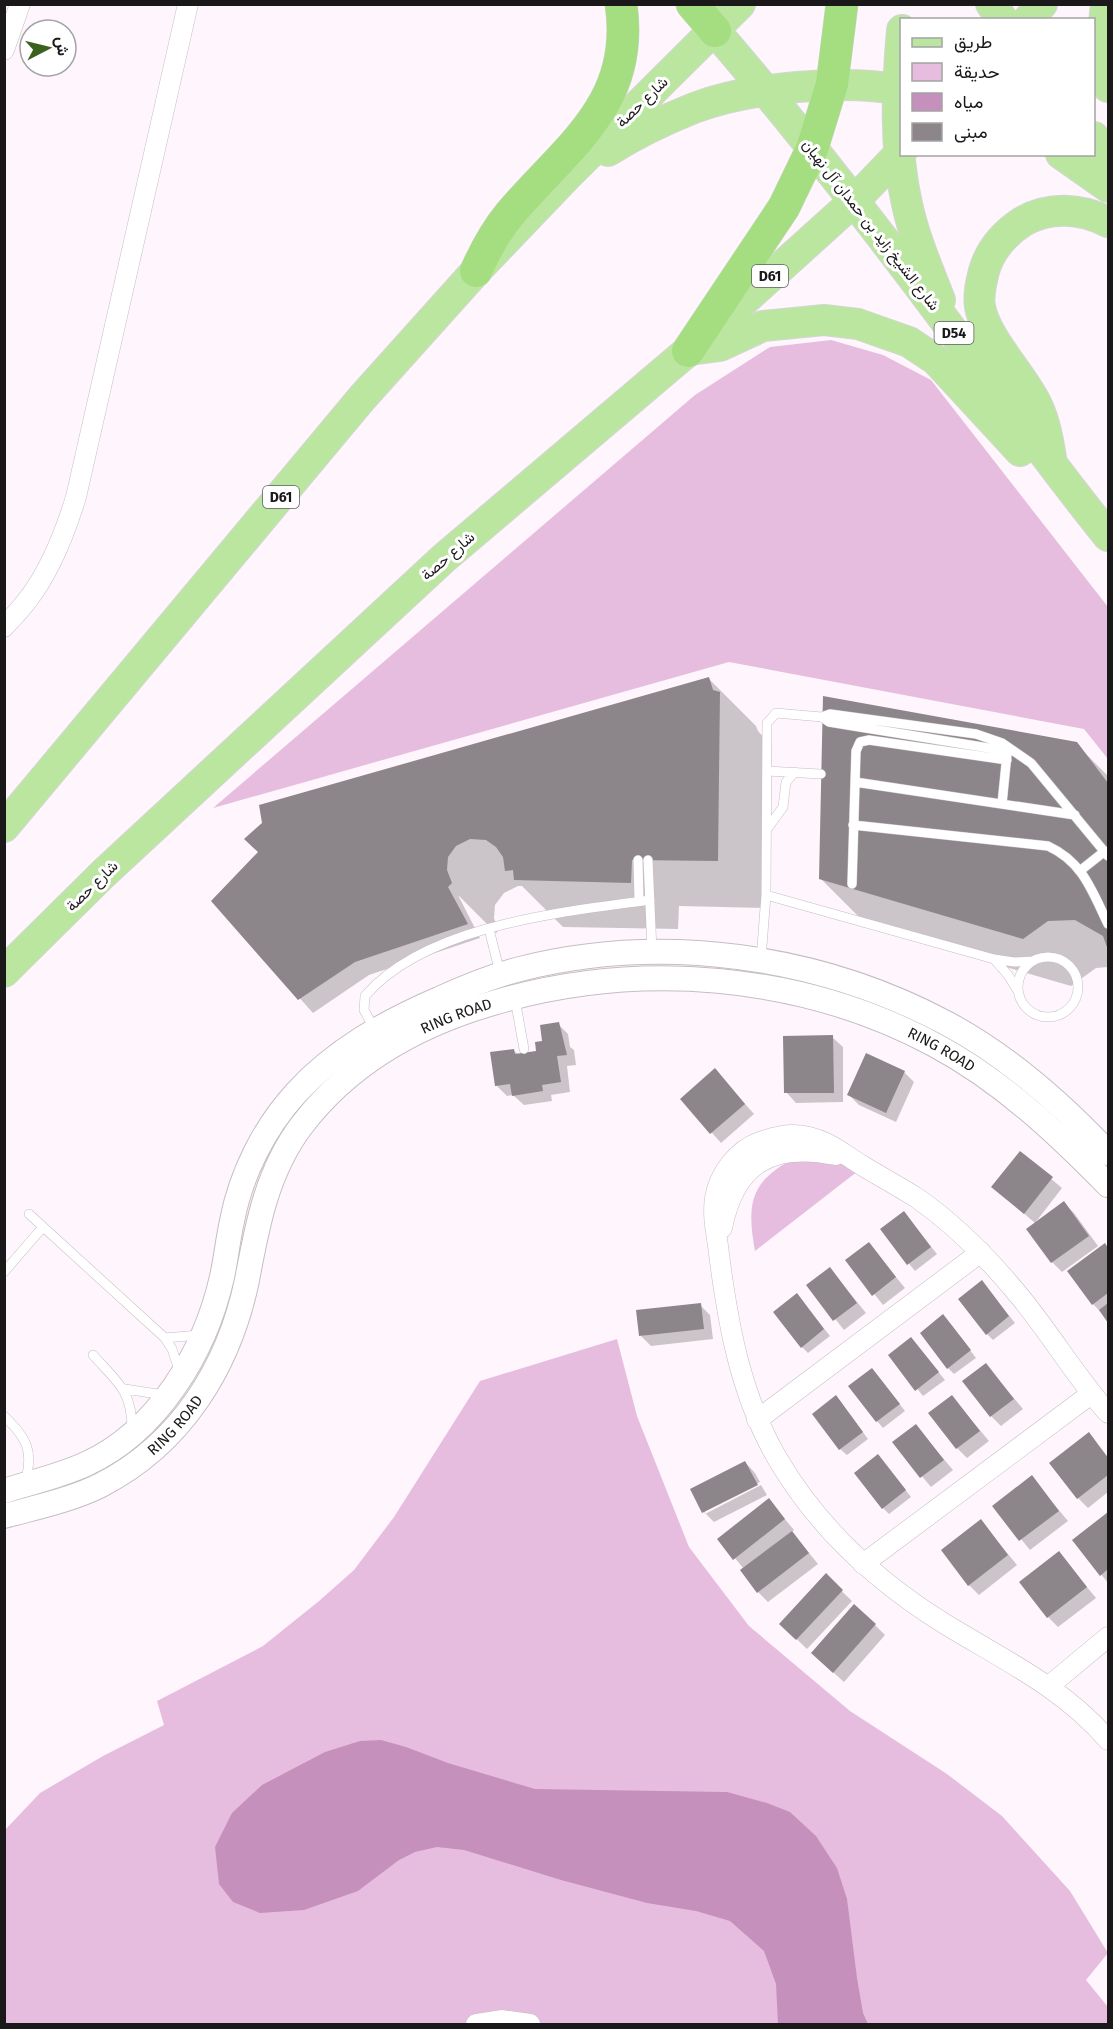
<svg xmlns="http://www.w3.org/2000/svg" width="1113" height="2029" viewBox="0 0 1113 2029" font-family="'Fira Sans',Vazirmatn,sans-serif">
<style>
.green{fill:#e7bddf}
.water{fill:#c690bc}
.shadow{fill:#0003}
.building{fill:#8c858a}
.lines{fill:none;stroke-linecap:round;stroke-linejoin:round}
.service-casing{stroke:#c5bdc3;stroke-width:10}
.minor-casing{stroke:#c5bdc3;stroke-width:21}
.tertiary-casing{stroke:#c5bdc3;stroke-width:26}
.primary-casing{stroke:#d6d5d6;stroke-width:32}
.trunk-casing{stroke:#d6d5d6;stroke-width:33}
.service{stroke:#fff;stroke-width:9}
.minor{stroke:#fff;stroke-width:20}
.tertiary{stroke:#fff;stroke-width:24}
.primary{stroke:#bbe6a0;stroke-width:30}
.trunk{stroke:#a4de80;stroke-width:32}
.labels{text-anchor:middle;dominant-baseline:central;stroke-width:6;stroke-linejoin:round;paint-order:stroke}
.shield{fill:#fff;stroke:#5f5d5f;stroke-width:1.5}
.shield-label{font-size:14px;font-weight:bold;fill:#1b181a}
.street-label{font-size:15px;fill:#1b181a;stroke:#fff}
</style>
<rect width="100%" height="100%" fill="#fef6fc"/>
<!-- green -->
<path class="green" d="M 831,340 L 883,355 L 931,380 L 1108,607 L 1108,759 L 1084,729 L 729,662 L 213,808 L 695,395 L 770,347 Z
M 797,1157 L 837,1160 L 858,1171 L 755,1251 C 746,1202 751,1180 797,1157 Z
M 617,1339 L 637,1416 L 689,1547 L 749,1626 L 850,1711 L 947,1774 L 1002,1816 L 1070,1891 L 1108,1953 L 1086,1980 L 1108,2007 L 1108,2024 L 5,2024 L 4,1831 L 40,1793 L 103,1756 L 164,1725 L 157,1701 L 263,1646 L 319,1601 L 354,1570 L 394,1517 L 480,1381 Z"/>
<!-- water -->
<path class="water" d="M 381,1740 L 406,1747 L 448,1763 L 535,1789 L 727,1792 L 767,1803 L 790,1812 L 816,1836 L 837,1868 L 847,1899 L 857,1978 L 863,2013 L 868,2024 L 778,2024 L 776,1984 L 764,1951 L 730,1921 L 696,1911 L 647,1903 L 561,1880 L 464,1850 L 437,1847 L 415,1852 L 399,1860 L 358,1891 L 304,1910 L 260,1913 L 233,1902 L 219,1884 L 215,1847 L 232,1813 L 262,1785 L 325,1752 L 360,1741 Z"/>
<!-- shadow -->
<path class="shadow" d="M 708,678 L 756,726 L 758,731 L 767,741 L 765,908 L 679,906 L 678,929 L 563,927 L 522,886 L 518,886 L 504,893 L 495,905 L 494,918 L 498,931 L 496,933 L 458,895 L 480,938 L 369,975 L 313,1013 L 213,901 Z
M 1076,744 L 1108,776 L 1108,967 L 1096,968 L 1071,986 L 869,927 L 821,879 Z
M 558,1024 L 568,1034 L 570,1047 L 574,1050 L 576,1065 L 567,1066 L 570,1092 L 551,1095 L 552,1101 L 524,1105 L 513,1095 L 507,1096 L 496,1085 L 514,1051 L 519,1055 L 538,1052 Z
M 832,1037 L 843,1047 L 843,1102 L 796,1103 L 786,1092 Z
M 904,1072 L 914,1082 L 896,1122 L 859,1105 L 849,1095 Z
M 724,1080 L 754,1114 L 721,1143 L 682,1099 Z
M 1020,1153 L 1062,1188 L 1035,1223 L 993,1187 Z
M 1064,1203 L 1074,1213 L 1098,1246 L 1062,1272 L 1052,1262 Z
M 904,1213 L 937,1254 L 915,1271 L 882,1230 Z
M 869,1244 L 905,1288 L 883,1305 L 847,1260 Z
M 1105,1245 L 1108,1249 L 1108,1320 L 1093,1304 L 1069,1271 Z
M 830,1269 L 866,1313 L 844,1330 L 808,1285 Z
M 982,1282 L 1015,1323 L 993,1340 L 987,1334 Z
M 803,1302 L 830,1336 L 808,1353 L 802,1347 Z
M 700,1305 L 710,1315 L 713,1339 L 651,1346 L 641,1336 Z
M 950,1323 L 976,1358 L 954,1374 L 948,1368 Z
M 911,1339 L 945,1380 L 923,1396 L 890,1355 Z
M 986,1365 L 1023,1409 L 1001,1426 L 991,1416 Z
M 878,1376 L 905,1411 L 883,1428 L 877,1421 Z
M 952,1397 L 989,1441 L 967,1458 L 957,1448 Z
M 842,1404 L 868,1439 L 847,1455 L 840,1449 Z
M 916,1426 L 953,1470 L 931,1487 L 894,1443 Z
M 1089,1434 L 1108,1457 L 1108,1492 L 1088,1508 L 1078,1498 Z
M 745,1462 L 755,1473 L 760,1482 L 705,1510 L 705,1514 L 761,1485 L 767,1495 L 714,1522 L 704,1512 L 692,1490 Z
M 884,1463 L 911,1497 L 889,1514 L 883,1508 Z
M 1031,1477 L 1068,1521 L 1030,1550 L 994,1506 Z
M 769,1500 L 794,1530 L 792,1532 L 818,1564 L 768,1602 L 758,1592 L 744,1569 L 719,1539 Z
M 1108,1514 L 1108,1583 L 1074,1540 Z
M 981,1521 L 1017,1565 L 979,1595 L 969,1585 Z
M 1059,1553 L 1096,1598 L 1058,1627 L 1048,1617 Z
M 826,1576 L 852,1601 L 807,1649 L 781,1624 Z
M 875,1625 L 885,1635 L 844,1682 L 823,1663 Z"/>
<!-- building -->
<path class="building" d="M 709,677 L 713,690 L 720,692 L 718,861 L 632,860 L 631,883 L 514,880 L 513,870 L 505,871 L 503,857 L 496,847 L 486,840 L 470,839 L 456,846 L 448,857 L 447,870 L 452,883 L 448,887 L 468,924 L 355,962 L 298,1000 L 211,901 L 258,852 L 244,839 L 262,823 L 259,805 Z
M 823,696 L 1077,742 L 1108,783 L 1108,950 L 1103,936 L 1075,920 L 1048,921 L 1023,939 L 819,879 Z
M 559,1022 L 567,1055 L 557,1056 L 561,1082 L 542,1085 L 543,1091 L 512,1096 L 510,1084 L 495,1086 L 490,1052 L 514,1049 L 515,1054 L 536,1051 L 535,1042 L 542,1041 L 540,1025 Z
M 833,1035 L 834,1093 L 784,1093 L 783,1036 Z
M 866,1053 L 905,1071 L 886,1113 L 847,1095 Z
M 715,1068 L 745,1104 L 710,1134 L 680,1099 Z
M 1020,1151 L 1053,1177 L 1024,1214 L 991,1187 Z
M 1064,1201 L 1089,1236 L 1051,1263 L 1026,1229 Z
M 904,1211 L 931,1247 L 907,1265 L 880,1229 Z
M 869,1242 L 896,1277 L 872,1296 L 845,1260 Z
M 1105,1243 L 1108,1248 L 1108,1293 L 1092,1305 L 1067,1271 Z
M 830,1267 L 857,1303 L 833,1321 L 806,1285 Z
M 982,1280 L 1009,1316 L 986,1335 L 958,1299 Z
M 797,1293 L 824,1329 L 801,1348 L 773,1312 Z
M 701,1303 L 704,1329 L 639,1336 L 636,1310 Z
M 1108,1303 L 1108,1323 L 1099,1310 Z
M 943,1314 L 971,1350 L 947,1369 L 920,1333 Z
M 911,1337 L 939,1372 L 915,1391 L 888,1355 Z
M 986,1363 L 1014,1399 L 990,1417 L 962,1381 Z
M 872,1368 L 900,1404 L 876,1422 L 848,1386 Z
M 836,1395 L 863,1432 L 839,1450 L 812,1414 Z
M 952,1395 L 980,1431 L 956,1449 L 928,1413 Z
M 916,1424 L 944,1460 L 920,1478 L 892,1442 Z
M 1089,1432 L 1108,1458 L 1108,1475 L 1077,1499 L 1049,1463 Z
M 878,1454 L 906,1490 L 882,1509 L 854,1473 Z
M 745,1461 L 758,1485 L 702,1513 L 690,1489 Z
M 1032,1475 L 1059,1511 L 1019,1541 L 992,1506 Z
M 769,1498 L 785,1519 L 733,1560 L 717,1539 Z
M 1108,1512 L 1108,1569 L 1100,1576 L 1072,1540 Z
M 981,1519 L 1008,1555 L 968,1586 L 941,1550 Z
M 792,1531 L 809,1553 L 757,1593 L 740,1570 Z
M 1059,1551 L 1087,1587 L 1047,1618 L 1019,1582 Z
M 826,1573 L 843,1590 L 796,1640 L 779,1624 Z
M 854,1604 L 876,1624 L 833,1673 L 811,1653 Z"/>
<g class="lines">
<!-- service casing -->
<g class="service-casing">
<path id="service" d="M 822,717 L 829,722 L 1007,751
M 767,771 L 821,774
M 855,782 L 1075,815
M 1002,804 L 1007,754
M 853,825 L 1048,846 C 1083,862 1092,891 1108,924
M 767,829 L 783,807 L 786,782 L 795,772
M 638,860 L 639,901
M 648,860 L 652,951
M 1081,870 L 1105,851
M 852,884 L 856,751 L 860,742 L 869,740 L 1007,760
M 766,895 L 994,959 L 1014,962 L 1033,961
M 489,929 L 500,973
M1018 987a30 30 0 1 1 60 0a30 30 0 1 1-60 0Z
M 761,959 L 766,895 L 767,723 L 776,713 L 822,717 L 830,714 L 976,734 L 1002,743 L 1031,763 L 1108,856
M 994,959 L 1008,975 L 1018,991
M 515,999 L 524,1049
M 375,1030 L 364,1010 L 365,996 C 426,925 563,912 650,900
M 29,1214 L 165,1338 L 172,1349 L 179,1370
M 4,1272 L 43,1227
M 165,1338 L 199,1335
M 93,1355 C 117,1382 132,1390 132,1429
M 125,1389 L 164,1395
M 4,1416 C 27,1438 34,1451 25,1483"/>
</g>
<!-- minor casing -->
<g class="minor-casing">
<path id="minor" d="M 4,50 L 20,4
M 4,627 C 11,619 19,611 26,602 C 50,572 65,533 76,497 L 188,4
M 722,1228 C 735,1163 772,1142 836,1155
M 1108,1413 C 1076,1377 1052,1336 1021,1298 C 991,1261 957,1226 917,1198 C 900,1187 881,1177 863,1166 C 851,1159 839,1149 826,1143 C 802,1132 784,1133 760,1142 C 737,1150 719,1174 715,1198 C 712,1217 717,1235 719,1254 C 728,1325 741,1396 777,1458 C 818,1528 877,1582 945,1624 C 1002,1659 1064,1688 1108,1740
M 757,1420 L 981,1252
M 863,1564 L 1091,1394
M 1049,1686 L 1108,1637
M 476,2024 L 501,2020 L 530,2024"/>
</g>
<!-- tertiary casing -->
<g class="tertiary-casing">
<g id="tertiary">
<path d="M 4,1491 C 32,1482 60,1476 86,1464 C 158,1431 205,1352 222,1277 C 226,1259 228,1239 232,1221 C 241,1174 264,1128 296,1093 C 335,1050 386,1022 439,999 C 465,987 492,976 520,969 C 662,933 818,955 946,1023 C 1008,1056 1061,1103 1108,1153"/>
<path id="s1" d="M 4,1516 C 37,1507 71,1500 101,1485 C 181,1444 229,1367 247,1280 C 257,1226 267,1171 302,1125 C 350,1062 417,1025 493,1003 C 638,960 801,973 935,1045 C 1002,1081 1056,1132 1108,1185"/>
</g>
</g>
<!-- primary casing -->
<g class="primary-casing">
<path id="primary" d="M 991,4 L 1003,20
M 1106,4 C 1102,32 1102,60 1108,87
M 1028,20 L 1042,4
M 902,30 C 897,88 894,147 907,204 C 914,237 928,269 940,300
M 715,31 C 798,127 876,228 952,330 C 1003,399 1054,469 1108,536
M 1094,137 L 1108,156
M 608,151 C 635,134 664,120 694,108 C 749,87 844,79 902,90
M 1061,154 L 1108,187
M 690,350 L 720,346 L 763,326 L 824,320 L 858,324 L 909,342 L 936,360 L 1020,451
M 1051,458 C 1048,439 1045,422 1037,405 C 1022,374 986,339 980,307 C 978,295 981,283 984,271 C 990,250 1004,234 1022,222 C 1049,206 1081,208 1108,222
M 4,827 L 362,398 L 476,271 L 567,176 L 740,4
M 4,972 L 103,874 L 444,558 L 688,351 L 853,202 L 902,151"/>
</g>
<!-- trunk casing -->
<g class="trunk-casing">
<path id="trunk" d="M 692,4 L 715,31
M 476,271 C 485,251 495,232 509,215 C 565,148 636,105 621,4
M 688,351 L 784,207 L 812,149 L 832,84 L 842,4"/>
</g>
<!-- service -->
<use href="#service" class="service"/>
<!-- minor -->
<use href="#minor" class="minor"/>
<!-- tertiary -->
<use href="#tertiary" class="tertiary"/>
<!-- primary -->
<use href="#primary" class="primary"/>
<!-- trunk -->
<use href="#trunk" class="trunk"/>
</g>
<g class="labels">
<!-- shield labels -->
<g class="shield">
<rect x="752" y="265" width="36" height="22" rx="4.5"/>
<rect x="934.5" y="322" width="39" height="22" rx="4.5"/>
<rect x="263" y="486" width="36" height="22" rx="4.5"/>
</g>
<g class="shield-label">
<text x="770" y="276">D61</text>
<text x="954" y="333">D54</text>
<text x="281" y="497">D61</text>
</g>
<!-- street labels -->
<g class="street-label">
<text transform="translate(642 102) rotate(-44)">شارع حصة</text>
<text transform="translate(871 225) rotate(52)">شارع الشيخ زايد بن حمدان آل نهيان</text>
<text transform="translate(448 556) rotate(-41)">شارع حصة</text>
<text transform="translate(92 886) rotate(-44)">شارع حصة</text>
<text stroke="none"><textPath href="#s1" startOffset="720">RING ROAD</textPath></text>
<text stroke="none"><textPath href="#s1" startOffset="1222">RING ROAD</textPath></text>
<text stroke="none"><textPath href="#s1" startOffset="198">RING ROAD</textPath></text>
</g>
</g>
<!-- border -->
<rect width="1113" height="2029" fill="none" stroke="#1b181a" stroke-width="12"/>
<!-- legend -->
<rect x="900" y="18" width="195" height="138" fill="#ffffff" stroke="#a4a3a3" stroke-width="1.5"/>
<rect x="912" y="38" width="30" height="9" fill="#bbe6a0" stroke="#a4a3a3" stroke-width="1.5"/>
<text x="954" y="48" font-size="18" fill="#1b181a">طريق</text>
<rect x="912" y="63" width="30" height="18" fill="#e7bddf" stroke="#a4a3a3" stroke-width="1.5"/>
<text x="954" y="78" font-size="18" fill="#1b181a">حديقة</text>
<rect x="912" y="93" width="30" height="18" fill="#c690bc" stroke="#a4a3a3" stroke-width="1.5"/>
<text x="954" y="108" font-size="18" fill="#1b181a">مياه</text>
<rect x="912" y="123" width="30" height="18" fill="#8c858a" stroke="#a4a3a3" stroke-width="1.5"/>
<text x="954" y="138" font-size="18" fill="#1b181a">مبنى</text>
<!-- north arrow -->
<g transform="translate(48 48) rotate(83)"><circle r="28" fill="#ffffff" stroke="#a4a3a3" stroke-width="1.5"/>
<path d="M0-4.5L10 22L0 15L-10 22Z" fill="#3a621e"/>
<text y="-9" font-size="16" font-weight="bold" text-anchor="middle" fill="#1b181a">ش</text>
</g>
</svg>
